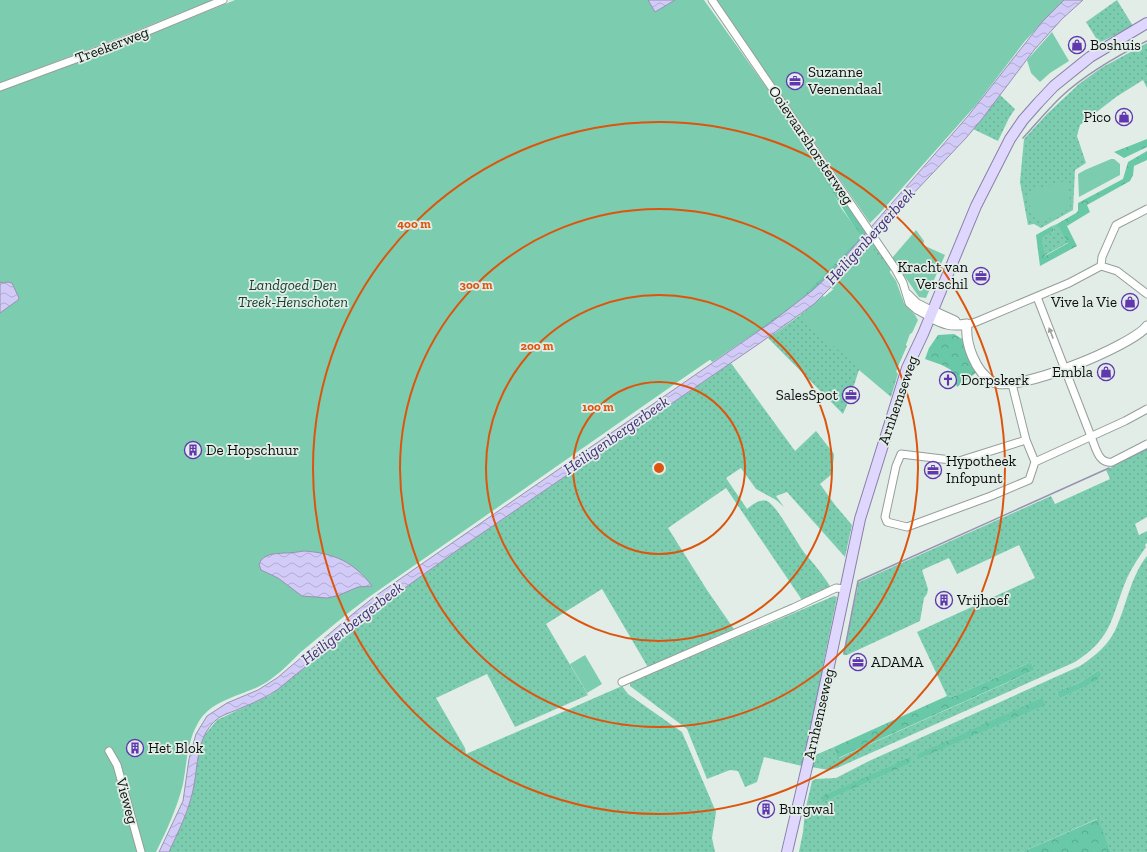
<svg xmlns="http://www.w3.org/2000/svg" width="1147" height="852" viewBox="0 0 1147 852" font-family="'Zilla Slab',serif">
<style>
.grass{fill:url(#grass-dots);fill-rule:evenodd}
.forest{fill:url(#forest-crowns)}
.park{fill:#7ccdb0}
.water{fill:url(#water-waves);stroke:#9792b1}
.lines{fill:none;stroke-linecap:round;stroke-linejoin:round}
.stream{stroke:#9792b1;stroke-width:1.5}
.street-casing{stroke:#949e9a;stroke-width:9}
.secondary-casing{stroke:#949e9a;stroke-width:11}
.primary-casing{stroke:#8880a9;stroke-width:12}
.street{stroke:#fff;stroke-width:7}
.secondary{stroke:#fff;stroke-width:9}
.primary{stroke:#dfd7fd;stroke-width:10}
.oneway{fill:#9e9f9f}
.ring{fill:none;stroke:#dd550c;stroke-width:2}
.labels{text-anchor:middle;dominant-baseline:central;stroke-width:3.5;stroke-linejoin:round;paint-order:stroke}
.street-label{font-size:15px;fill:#0d100f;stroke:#e2ede8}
.poi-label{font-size:15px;fill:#0d100f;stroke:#e2ede8;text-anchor:start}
.park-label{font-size:15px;font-style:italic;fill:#164133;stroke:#e2ede8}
.water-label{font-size:16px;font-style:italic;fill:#462b7f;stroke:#e2ede8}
.centre{fill:#dd550c;stroke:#e2ede8;stroke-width:2}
.ring-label{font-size:12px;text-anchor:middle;font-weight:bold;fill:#dd550c;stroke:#e2ede8;stroke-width:3.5;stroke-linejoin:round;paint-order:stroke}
</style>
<defs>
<pattern id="grass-dots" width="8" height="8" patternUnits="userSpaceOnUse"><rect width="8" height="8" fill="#7ccdb0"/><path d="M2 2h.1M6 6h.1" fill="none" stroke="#6aaf96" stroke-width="1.8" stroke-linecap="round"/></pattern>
<pattern id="forest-crowns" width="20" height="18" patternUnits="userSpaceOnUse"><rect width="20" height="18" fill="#68c8a7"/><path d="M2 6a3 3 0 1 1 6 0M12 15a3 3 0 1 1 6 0" fill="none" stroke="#59ab8f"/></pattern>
<pattern id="water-waves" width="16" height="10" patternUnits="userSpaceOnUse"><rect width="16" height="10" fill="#d2caf7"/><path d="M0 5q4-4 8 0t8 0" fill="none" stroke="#b3acd3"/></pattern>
</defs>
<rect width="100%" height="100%" fill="#e2ede8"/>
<!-- grass -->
<path class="grass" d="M 1117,0 L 1133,26 L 1099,43 L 1086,22 Z
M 1147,43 L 1147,88 L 1143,80 L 1116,97 L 1080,125 L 1077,136 L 1086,163 L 1075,170 L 1073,210 L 1041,228 L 1034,224 L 1028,225 L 1020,182 L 1024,139 L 1047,114 L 1079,84 L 1101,68 Z
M 1000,95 L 1015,109 L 1009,118 L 998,141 L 973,129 Z
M 1057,224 L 1069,242 L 1044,256 L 1042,240 L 1042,238 L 1054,231 L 1052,226 Z
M 872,240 L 891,270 L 876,290 L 854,299 L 831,288 Z
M 823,296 L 870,330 L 875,330 L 907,346 L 896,371 L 898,374 L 891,397 L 859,370 C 854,385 850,399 843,414 L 768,338 L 799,316 Z
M 731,363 L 795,451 L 816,431 L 834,454 L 832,474 L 820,484 L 835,505 L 852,525 L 845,557 L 787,492 L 776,496 L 784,507 L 776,500 L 756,489 L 741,468 L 726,478 L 747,509 C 752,505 759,499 767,501 C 777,505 798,546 807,556 C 817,567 825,578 833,591 L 804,603 L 726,488 L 668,528 L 707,590 L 736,632 L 649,669 L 602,589 L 546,624 L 588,695 L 515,727 L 487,674 L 436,698 L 465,748 L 466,754 L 622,686 L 628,694 L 682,732 L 716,812 L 712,838 L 715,852 L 169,852 L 187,812 L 192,795 L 198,758 L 203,737 L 217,720 L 270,695 L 307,666 L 381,605 L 459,549 Z
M 1147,449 L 1147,517 L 1135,524 L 1139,535 L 1147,531 L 1147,543 L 1145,545 L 1146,547 C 1139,557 1132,567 1127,578 C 1111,616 1114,637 1075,662 L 837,768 L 829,770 L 811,767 L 813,756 L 834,747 L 839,758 L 1035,670 L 1031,662 L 952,697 L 947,696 L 917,632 L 1035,578 L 1019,545 L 957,574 L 949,558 L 922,570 L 928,589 L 927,594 L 924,598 L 920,621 L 847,655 L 843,655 L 858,586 L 857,583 L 1051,496 L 1055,504 L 1110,479 L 1106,470 Z
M 1147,556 L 1147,852 L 1111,852 L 1097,819 L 1022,852 L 799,852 L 803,832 L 805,811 L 812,781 L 815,779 L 836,778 L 869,761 L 1080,666 C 1095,656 1110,644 1117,626 C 1127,603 1131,576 1147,556 ZM 1099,670 L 1102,674 L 1095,681 L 1059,699 L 1057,691 L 1079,683 Z
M 834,596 L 837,597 L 822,670 L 822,680 L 802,766 L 764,757 L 757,782 L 745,787 L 738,771 L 730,770 L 707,779 L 687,729 L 630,686 L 630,683 Z"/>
<!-- forest -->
<path class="forest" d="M 1147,139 L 1147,147 L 1124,158 L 1114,152 Z
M 800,141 L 810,149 L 867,232 C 849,252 833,274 813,291 C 781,317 746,339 712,362 L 653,270 L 857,231 Z
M 1147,151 L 1147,160 L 1134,166 L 1133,175 L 1130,181 L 1087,205 L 1090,212 L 1067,226 L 1077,246 L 1040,266 L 1036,235 L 1052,226 L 1054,231 L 1042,238 L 1042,240 L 1045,256 L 1068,243 L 1057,224 L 1076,213 L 1078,211 L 1078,203 L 1123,179 L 1128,162 Z
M 954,334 L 962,339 L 977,372 L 957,387 L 951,370 L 942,365 L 925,359 L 929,348 L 938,335 Z
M 1031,662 L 1035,670 L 838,758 L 834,747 L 947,696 L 952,697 Z
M 1099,670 L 1102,674 L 1096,681 L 1059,699 L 1057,691 L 1079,683 Z
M 1042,698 L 1045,705 L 918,759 L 918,754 Z
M 911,757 L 910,763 L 822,802 L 823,796 Z
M 1098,819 L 1111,852 L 1022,852 Z"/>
<!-- park -->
<path class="park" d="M 0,0 L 213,0 L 108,42 L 0,83 Z
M 235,0 L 704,0 L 784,112 L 833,192 L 841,208 L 862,236 L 801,299 L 789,308 L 714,361 L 711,359 L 679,381 L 369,597 C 346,614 324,633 301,652 C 291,662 279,674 267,682 C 245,696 212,698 198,723 C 187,742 187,763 183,784 C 177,808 167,830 156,852 L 0,852 L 0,91 L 122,46 Z
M 716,0 L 1064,0 L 1025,41 L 976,105 L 879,214 L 870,223 Z
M 1052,32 L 1069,61 L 1050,73 L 1040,82 L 1031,73 L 1027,60 Z
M 1111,159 L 1114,159 L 1120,164 L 1120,175 L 1079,197 L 1078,174 L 1085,170 Z
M 1069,180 L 1070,208 L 1041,223 L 1032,216 L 1027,192 Z
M 916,230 L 924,241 L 923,245 L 945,255 L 926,298 L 919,297 L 892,258 Z
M 872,247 L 896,281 L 904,303 L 915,315 L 918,320 L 912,333 L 910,334 L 888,393 L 800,317 L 836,287 Z
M 585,655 L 602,684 L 587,693 L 570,664 Z"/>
<!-- water -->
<path class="water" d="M 648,0 L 675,0 L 655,12 Z
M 1064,0 L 1083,0 L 1062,19 L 1034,50 L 982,119 L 966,138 L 911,196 L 842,276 L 814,304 L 760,343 L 459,549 L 381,605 L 277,690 C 266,697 254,703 241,708 C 233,712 223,714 216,720 C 194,739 199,772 191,798 C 186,817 177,834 169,852 L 159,852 L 183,801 L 189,759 L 196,734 L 207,716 L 227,703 L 258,690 L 277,678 L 354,613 L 374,597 L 773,321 L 813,290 L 830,274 L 968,116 L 1042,22 Z
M 0,282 L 3,283 L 8,282 L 12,283 L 19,298 L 18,300 L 0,313 Z
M 304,551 C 334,553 354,562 372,586 L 358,587 L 337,596 L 327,598 L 302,596 L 278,578 L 261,570 L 259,564 C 264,553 274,554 284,553 C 291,553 298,552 304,551 Z"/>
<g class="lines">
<!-- stream -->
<path class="stream" d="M 1023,138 C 1036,124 1048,109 1062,96 C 1087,73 1117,56 1147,41
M 1112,466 L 1147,449
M 844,653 L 858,581 L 1109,468"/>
<!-- street casing -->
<g class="street-casing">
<path id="street" d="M 712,0 L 896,270 L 903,283 L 909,303 L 917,310 L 930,317
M 0,87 L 119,43 L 223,0
M 1101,266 L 1102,257 L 1116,225 L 1147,209
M 1101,266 L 1117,271 L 1147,294
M 908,294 L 917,303 L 933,311
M 1037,297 L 1092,439 C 1096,449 1099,464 1112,462 L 1147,444
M 967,324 L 976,322 L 1069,283 L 1101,266
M 1012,384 L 1026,440 L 1035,462
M 1026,440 L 959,461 L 901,454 L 896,466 L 885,517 L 887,522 L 907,527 L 991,496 L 1029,480 L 1035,462 L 1125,421 L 1147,409
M 622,682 L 793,608 L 836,588 L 845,589
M 109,751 L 117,765 L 141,852"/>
</g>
<!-- secondary casing -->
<g class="secondary-casing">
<path id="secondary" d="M 933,311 L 955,321
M 930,317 C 944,324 951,327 967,324
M 967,324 C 965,343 975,372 993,382 C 1015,394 1132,346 1147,326"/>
</g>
<!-- primary casing -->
<g class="primary-casing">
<path id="primary" d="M 787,852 L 814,737 L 860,519 L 907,368 L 923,334 L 976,206 L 1010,139 L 1023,120 L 1038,103 L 1054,86 L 1090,57 L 1147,23"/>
</g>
<!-- street -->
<use href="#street" class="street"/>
<!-- secondary -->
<use href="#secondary" class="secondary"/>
<!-- primary -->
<use href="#primary" class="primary"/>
</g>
<!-- one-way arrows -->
<defs><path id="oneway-solid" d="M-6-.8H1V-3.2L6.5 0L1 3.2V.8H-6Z"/></defs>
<use class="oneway" href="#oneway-solid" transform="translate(1051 333) rotate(-111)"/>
<!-- distance rings -->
<g class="ring">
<circle cx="659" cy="468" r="86"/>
<circle cx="659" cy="468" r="173"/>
<circle cx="659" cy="468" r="259"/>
<circle cx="659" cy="468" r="346"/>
</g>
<!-- icons -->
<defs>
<g id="shop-ring" transform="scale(0.9)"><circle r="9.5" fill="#e2ede8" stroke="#6137af" stroke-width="1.5"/><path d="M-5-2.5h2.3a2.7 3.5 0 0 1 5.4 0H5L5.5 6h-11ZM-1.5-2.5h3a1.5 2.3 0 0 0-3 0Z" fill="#6137af"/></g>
<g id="office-ring" transform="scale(0.9)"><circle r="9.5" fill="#e2ede8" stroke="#6137af" stroke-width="1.5"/><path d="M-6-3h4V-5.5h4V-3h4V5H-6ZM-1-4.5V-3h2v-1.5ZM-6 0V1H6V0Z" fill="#6137af"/></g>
<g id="church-ring" transform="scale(0.9)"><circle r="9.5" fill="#e2ede8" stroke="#6137af" stroke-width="1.5"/><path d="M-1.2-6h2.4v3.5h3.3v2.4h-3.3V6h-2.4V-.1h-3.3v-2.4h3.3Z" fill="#6137af"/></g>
<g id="building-ring" transform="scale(0.9)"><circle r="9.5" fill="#e2ede8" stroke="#6137af" stroke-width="1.5"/><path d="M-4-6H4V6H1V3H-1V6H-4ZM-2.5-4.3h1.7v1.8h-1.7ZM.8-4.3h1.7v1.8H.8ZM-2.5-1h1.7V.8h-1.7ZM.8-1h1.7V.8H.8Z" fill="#6137af"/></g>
</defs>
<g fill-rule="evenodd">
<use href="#shop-ring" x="1077" y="45"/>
<use href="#office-ring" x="795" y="81"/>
<use href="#shop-ring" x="1124" y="117"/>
<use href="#office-ring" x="981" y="276"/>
<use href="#shop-ring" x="1130" y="302"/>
<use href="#shop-ring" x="1106" y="372"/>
<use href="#church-ring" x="948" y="380"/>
<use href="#office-ring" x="851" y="395"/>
<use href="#building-ring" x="193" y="450"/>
<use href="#office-ring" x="933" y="470"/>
<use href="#building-ring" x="944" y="600"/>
<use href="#office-ring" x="858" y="662"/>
<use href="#building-ring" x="135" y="748"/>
<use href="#building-ring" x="766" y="809"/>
</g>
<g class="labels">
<!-- street labels -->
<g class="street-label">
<text transform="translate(112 45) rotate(-21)">Treekerweg</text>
<text transform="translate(811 145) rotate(56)">Ooievaarshorsterweg</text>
<text transform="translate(898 400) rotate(-71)">Arnhemseweg</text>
<text transform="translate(819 714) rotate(-77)">Arnhemseweg</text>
<text transform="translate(127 801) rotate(75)">Vieweg</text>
</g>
<!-- poi labels -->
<g class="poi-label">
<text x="1090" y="45">Boshuis</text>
<text x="808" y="72">Suzanne<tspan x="808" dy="17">Veenendaal</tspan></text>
<text x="1111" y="117" text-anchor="end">Pico</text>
<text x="968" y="267" text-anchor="end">Kracht van<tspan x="968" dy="17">Verschil</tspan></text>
<text x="1117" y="302" text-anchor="end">Vive la Vie</text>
<text x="1093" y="372" text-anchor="end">Embla</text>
<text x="961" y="380">Dorpskerk</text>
<text x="838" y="395" text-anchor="end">SalesSpot</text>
<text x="206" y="450">De Hopschuur</text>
<text x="946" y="461">Hypotheek<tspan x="946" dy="17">Infopunt</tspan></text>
<text x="957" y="600">Vrijhoef</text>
<text x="871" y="662">ADAMA</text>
<text x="148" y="748">Het Blok</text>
<text x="779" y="809">Burgwal</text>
</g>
<!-- park labels -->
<g class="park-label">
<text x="293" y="285">Landgoed Den<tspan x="293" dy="17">Treek-Henschoten</tspan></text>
</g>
<!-- water labels -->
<g class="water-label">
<text transform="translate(870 236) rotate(-48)">Heiligenbergerbeek</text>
<text transform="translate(616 435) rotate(-35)">Heiligenbergerbeek</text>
<text transform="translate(352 623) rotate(-38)">Heiligenbergerbeek</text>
</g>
</g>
<circle cx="659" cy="468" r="6" class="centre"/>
<g class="ring-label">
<text x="414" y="228">400 m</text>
<text x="476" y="289">300 m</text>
<text x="537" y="350">200 m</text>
<text x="598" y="411">100 m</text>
</g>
</svg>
